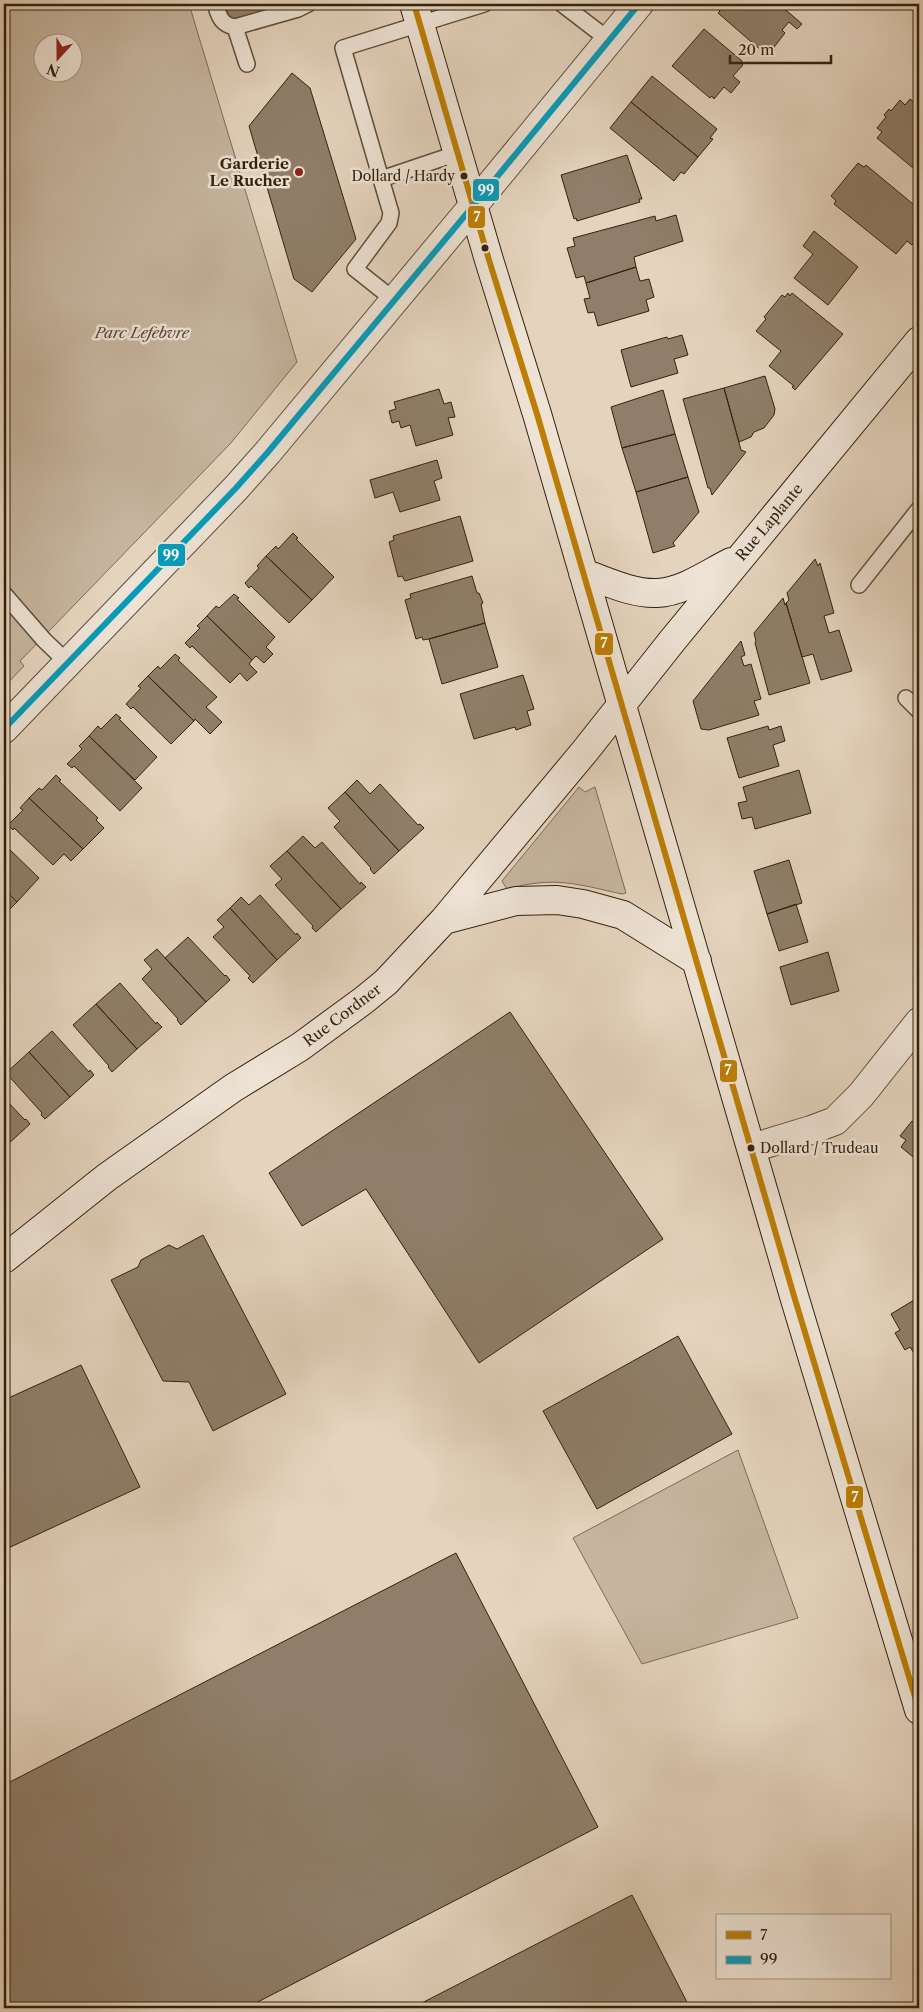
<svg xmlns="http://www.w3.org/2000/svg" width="923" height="2012" viewBox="0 0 923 2012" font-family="'Libre Caslon Text',serif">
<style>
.green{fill:#c6b59f;stroke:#7c6c56;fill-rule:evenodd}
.building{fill:#8f7e69;stroke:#32220d}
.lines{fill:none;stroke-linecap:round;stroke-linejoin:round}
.lane-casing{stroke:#5e4e39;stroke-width:18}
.street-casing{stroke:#5e4e39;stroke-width:30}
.secondary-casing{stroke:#32220d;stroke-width:30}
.lane{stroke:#ede2d4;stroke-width:15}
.street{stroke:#ede2d4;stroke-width:28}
.secondary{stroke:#ede2d4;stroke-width:28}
.bus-1-casing{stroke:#ede2d4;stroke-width:10}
.bus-2-casing{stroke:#ede2d4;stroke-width:10}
.bus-1{stroke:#bc7e04;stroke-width:6}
.bus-2{stroke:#059cbb;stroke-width:6}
.poi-dot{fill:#8f2418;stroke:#ede2d4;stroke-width:2}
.bus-dot{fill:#32220d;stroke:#ede2d4;stroke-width:2}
.labels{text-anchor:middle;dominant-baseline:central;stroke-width:5;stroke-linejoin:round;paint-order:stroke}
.bus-label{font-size:14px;fill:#32220d;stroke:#ede2d4;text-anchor:end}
.poi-label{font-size:15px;font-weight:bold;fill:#32220d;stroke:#ede2d4;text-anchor:end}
.park-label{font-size:15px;font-style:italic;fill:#574732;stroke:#ede2d4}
.street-label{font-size:15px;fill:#32220d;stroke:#ede2d4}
.line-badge{stroke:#ede2d4;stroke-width:2}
.badge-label{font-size:14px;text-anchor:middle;font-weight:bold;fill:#fff}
</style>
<rect width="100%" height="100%" fill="#e4d3bd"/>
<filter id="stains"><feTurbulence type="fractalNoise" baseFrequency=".004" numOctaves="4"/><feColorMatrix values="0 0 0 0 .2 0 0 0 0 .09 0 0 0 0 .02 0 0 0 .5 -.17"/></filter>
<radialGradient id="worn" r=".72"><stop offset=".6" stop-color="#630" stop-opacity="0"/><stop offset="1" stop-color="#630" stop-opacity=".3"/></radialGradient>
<!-- green -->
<path class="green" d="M 4,4 L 189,4 L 297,362 L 230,444 L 20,661 L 24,666 L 4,687 ZM 42,42 L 72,42 L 72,72 L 42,72 Z
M 579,787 L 585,792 L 595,787 L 626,893 L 622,894 C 576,884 555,876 507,889 L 502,881 Z
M 738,1450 L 798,1618 L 642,1664 L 573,1538 Z"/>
<!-- building -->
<path class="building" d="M 225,4 L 298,4 L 230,22 Z
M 718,4 L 779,4 L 802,24 L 797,29 L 789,22 L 782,30 L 785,33 L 771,51 L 767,48 L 763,52 L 718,13 L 720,11 L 715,7 Z
M 704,29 L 742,61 L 741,63 L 743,65 L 733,76 L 740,82 L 731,93 L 724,87 L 714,99 L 712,96 L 710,98 L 672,66 Z
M 292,73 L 310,88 L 356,239 L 312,292 L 294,279 L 249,126 Z
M 652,76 L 717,129 L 710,138 L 713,139 L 698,157 L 631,102 Z
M 910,99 L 919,106 L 919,173 L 877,138 L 882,132 L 877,128 L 886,117 L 884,115 L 889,109 L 891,111 L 900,100 L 905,105 Z
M 631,102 L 698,157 L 684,174 L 681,172 L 674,181 L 610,128 Z
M 627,155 L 642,199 L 639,199 L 640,202 L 577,221 L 576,218 L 574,219 L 561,175 Z
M 858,163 L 864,167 L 866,165 L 919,209 L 919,227 L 917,229 L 919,235 L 912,245 L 907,241 L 896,254 L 834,204 L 836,201 L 831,196 Z
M 676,215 L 683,241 L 634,257 L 636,267 L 586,283 L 584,276 L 576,278 L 567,248 L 575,246 L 573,238 L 655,216 L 656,221 Z
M 814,231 L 858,267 L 828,305 L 794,278 L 813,254 L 803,246 Z
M 636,267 L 640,281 L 649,279 L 654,297 L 646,300 L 649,311 L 598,326 L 594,312 L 588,313 L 584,299 L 590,298 L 586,283 Z
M 788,293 L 790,296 L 792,293 L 843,334 L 795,390 L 792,387 L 794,386 L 769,366 L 781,351 L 756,331 L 766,319 L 764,317 L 782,295 L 785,297 Z
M 682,335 L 688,355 L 674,359 L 678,373 L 631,387 L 621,350 L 667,337 L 668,339 Z
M 765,376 L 775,409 L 774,415 L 764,428 L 754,432 L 751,437 L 739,442 L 724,388 Z
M 724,388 L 741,450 L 746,452 L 712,495 L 710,488 L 708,488 L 683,399 Z
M 439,389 L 444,404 L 451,402 L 455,417 L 448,418 L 453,435 L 416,446 L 410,425 L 401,428 L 399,421 L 392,423 L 389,411 L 396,409 L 394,402 Z
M 663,390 L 675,434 L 622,448 L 611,407 Z
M 675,434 L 688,477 L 636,492 L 622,448 Z
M 437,460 L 442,478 L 434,481 L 440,500 L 400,512 L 393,492 L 375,498 L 370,480 Z
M 688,477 L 699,512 L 673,543 L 675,546 L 653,553 L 636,492 Z
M 460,516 L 473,561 L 405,581 L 402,576 L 398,577 L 389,542 L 394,540 L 393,536 Z
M 293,533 L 298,538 L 296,539 L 334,577 L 312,600 L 266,556 L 276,546 L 278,549 Z
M 266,556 L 312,600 L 289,623 L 251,586 L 249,588 L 245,583 L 259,568 L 257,566 Z
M 815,559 L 818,566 L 820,563 L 834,613 L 824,616 L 829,633 L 839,630 L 852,671 L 821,680 L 813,654 L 802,657 L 786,603 L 789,600 L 787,593 Z
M 472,576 L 477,593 L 479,593 L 483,603 L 481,604 L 485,623 L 429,639 L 423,640 L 422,637 L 416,639 L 405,600 L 411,598 L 410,594 Z
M 234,594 L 239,598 L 237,599 L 275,637 L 266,647 L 273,654 L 264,663 L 256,656 L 252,660 L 207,616 L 216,606 L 219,608 Z
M 783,598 L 785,605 L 786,603 L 810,683 L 769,695 L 755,643 L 756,641 L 754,633 Z
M 207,616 L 252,660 L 249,664 L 257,672 L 247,681 L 240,673 L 230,683 L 192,646 L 190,648 L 185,643 L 200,628 L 197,626 Z
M 485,623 L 498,667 L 442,684 L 429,639 Z
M 741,641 L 745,655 L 741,657 L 744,666 L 751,664 L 761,699 L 754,701 L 759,715 L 709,730 L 701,729 L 693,701 Z
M 175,654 L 180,658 L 178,660 L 217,697 L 206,707 L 222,722 L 210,734 L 195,719 L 194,721 L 148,676 L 158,666 L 160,669 Z
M 523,675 L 534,709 L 527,711 L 531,725 L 516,730 L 515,727 L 474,739 L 460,694 Z
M 148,676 L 194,721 L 171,744 L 133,707 L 131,709 L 126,704 L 141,688 L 138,686 Z
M 116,714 L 121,718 L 119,719 L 157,757 L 135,780 L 89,736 L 98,726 L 101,729 Z
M 768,726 L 769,730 L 781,726 L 785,741 L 773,745 L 779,766 L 739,778 L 727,738 Z
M 89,736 L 142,788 L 120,811 L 74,766 L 72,768 L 67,764 L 82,749 L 79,746 Z
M 799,770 L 811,813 L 755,829 L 752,817 L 742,819 L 738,803 L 747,801 L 743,787 Z
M 56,775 L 61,780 L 59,781 L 98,818 L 96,820 L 104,828 L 83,849 L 29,798 L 39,788 L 42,790 Z
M 357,780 L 370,794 L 380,784 L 418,825 L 420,824 L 424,828 L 399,851 L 345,792 Z
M 345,792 L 399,851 L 374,874 L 370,869 L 371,868 L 334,827 L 340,821 L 328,808 Z
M 29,798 L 83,849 L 71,861 L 64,854 L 53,865 L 14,828 L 13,830 L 8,825 L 23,810 L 20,808 Z
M 303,836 L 315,848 L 322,842 L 360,884 L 361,882 L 366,887 L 341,909 L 287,851 Z
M 4,844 L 39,878 L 17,902 L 4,889 Z
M 287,851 L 341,909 L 316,932 L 312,928 L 313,926 L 275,885 L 282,879 L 270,866 Z
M 789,860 L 802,903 L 767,914 L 754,871 Z
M 4,889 L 17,902 L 4,915 Z
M 260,895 L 296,935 L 297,933 L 301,938 L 277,960 L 230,908 L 241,897 L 249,905 Z
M 796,904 L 808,942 L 779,951 L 767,914 Z
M 230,908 L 277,960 L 253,983 L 248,978 L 250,976 L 213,937 L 224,927 L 217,920 Z
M 188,937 L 225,976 L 226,975 L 230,980 L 206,1002 L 165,958 Z
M 157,949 L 206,1002 L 181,1025 L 177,1020 L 178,1019 L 142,979 L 152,969 L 144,960 Z
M 828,952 L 839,991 L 791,1005 L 780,967 Z
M 120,983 L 156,1024 L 157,1022 L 162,1027 L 137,1049 L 96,1004 Z
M 96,1004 L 137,1049 L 112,1072 L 108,1067 L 109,1066 L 73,1025 Z
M 510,1012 L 663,1239 L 479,1363 L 366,1189 L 302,1226 L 269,1173 Z
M 52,1031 L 89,1072 L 90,1070 L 94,1075 L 70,1097 L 29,1052 Z
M 29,1052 L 70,1097 L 45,1119 L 41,1115 L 42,1113 L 6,1073 Z
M 4,1098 L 25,1120 L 26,1119 L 30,1124 L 6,1146 L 4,1144 Z
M 912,1121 L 918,1126 L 919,1124 L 919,1162 L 901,1147 L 906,1140 L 900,1136 Z
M 203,1235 L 286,1394 L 213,1431 L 189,1382 L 163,1381 L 111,1280 L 138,1267 L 141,1260 L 169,1245 L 177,1249 Z
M 919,1297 L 919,1361 L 910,1347 L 905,1350 L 895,1333 L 900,1330 L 891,1314 Z
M 678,1336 L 732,1434 L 597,1509 L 543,1411 Z
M 81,1365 L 140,1487 L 4,1550 L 4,1400 Z
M 456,1553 L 598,1827 L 246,2008 L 4,2008 L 4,1785 Z
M 632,1895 L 690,2008 L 412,2008 Z"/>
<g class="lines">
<!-- lane casing -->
<g class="lane-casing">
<path id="lane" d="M 215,4 C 219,16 221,25 235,27 L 298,9 L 308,4
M 562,4 L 609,40
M 235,27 L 247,64
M 458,153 L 381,179 L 343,48 L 484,4
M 381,179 L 391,213 L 389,223 L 355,269 L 394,300
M 859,585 L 919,509
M 4,594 L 44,640 L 68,663
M 906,698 L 919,711"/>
</g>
<!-- street casing -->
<g class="street-casing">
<path id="street" d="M 4,729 L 236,488 L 268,452 L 473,206 L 639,4
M 752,1148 L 811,1130 L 835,1121 L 861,1095 L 919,1022"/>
</g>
<!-- secondary casing -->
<g class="secondary-casing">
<path id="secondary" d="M 414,4 L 489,260 L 537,414 L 794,1296 L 919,1710
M 583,573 C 606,581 632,594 657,593 C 683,592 709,573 731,562
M 444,920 L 516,901 L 557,900 L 583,904 L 623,915 L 697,961
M 4,1259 L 107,1177 L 233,1088 L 300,1047 L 364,1000 L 386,982 L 444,920 L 585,751 L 672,641 L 919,341"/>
</g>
<!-- lane -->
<use href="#lane" class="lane"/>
<!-- street -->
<use href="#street" class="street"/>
<!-- secondary -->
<use href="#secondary" class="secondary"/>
<!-- bus-1 casing -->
<g class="bus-1-casing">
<path id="bus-1" d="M 414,4 L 489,260 L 537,414 L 794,1296 L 919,1710"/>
</g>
<!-- bus-2 casing -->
<g class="bus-2-casing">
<path id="bus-2" d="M 4,729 L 236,488 L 268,452 L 473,206 L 639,4"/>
</g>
<!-- bus-1 -->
<use href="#bus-1" class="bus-1"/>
<!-- bus-2 -->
<use href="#bus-2" class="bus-2"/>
</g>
<!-- markers -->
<circle class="poi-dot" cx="299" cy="172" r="5"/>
<g class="bus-dot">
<circle cx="464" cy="176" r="4.5"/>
<circle cx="485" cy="248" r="4.5"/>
<circle cx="751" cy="1148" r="4.5"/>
</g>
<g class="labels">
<!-- bus labels -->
<g class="bus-label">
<text x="455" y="176">Dollard / Hardy</text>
<text x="760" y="1148" text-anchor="start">Dollard / Trudeau</text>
</g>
<!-- poi labels -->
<g class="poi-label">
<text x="289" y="163">Garderie<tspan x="289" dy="17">Le Rucher</tspan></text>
</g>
<!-- park labels -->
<g class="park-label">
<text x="142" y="332">Parc Lefebvre</text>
</g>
<!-- street labels -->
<g class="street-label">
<text transform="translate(769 522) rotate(-50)">Rue Laplante</text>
<text transform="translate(342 1015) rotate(-37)">Rue Cordner</text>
</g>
</g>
<g class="line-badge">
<rect x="472" y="178" width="28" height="24" rx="5" fill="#059cbb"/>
<rect x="467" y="205" width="19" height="24" rx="5" fill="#bc7e04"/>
<rect x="157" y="543" width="29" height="24" rx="5" fill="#059cbb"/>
<rect x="594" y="632" width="20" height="24" rx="5" fill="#bc7e04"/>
<rect x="719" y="1059" width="19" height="24" rx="5" fill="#bc7e04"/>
<rect x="845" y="1485" width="19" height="24" rx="5" fill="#bc7e04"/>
</g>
<g class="badge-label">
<text x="486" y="195">99</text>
<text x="477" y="222">7</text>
<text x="171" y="560">99</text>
<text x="604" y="648">7</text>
<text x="728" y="1075">7</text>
<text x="855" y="1502">7</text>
</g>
<!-- margin -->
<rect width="923" height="2012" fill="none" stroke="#e4d3bd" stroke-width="20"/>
<rect x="5" y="5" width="913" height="2002" fill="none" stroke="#32220d" stroke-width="2.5"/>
<rect x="10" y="10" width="903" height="1992" fill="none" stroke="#32220d"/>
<!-- legend -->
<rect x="716" y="1914" width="175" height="65" fill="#ede2d4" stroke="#a29584"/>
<rect x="726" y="1931" width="25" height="8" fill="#bc7e04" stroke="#a29584"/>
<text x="760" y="1940" font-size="15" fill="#32220d">7</text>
<rect x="726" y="1956" width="25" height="8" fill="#059cbb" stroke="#a29584"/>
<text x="760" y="1964" font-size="15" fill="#32220d">99</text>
<!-- north arrow -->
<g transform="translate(58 58) rotate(201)"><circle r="24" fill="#ede2d4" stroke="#a29584"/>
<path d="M0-4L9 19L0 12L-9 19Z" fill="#8f2418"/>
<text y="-8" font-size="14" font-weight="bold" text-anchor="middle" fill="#32220d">N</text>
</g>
<!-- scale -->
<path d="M730 55v8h101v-8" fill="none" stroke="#32220d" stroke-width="2.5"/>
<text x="738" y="55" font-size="15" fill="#32220d" stroke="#ede2d4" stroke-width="4" paint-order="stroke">20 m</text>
<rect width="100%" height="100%" filter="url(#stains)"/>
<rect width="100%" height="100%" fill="url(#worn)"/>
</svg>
